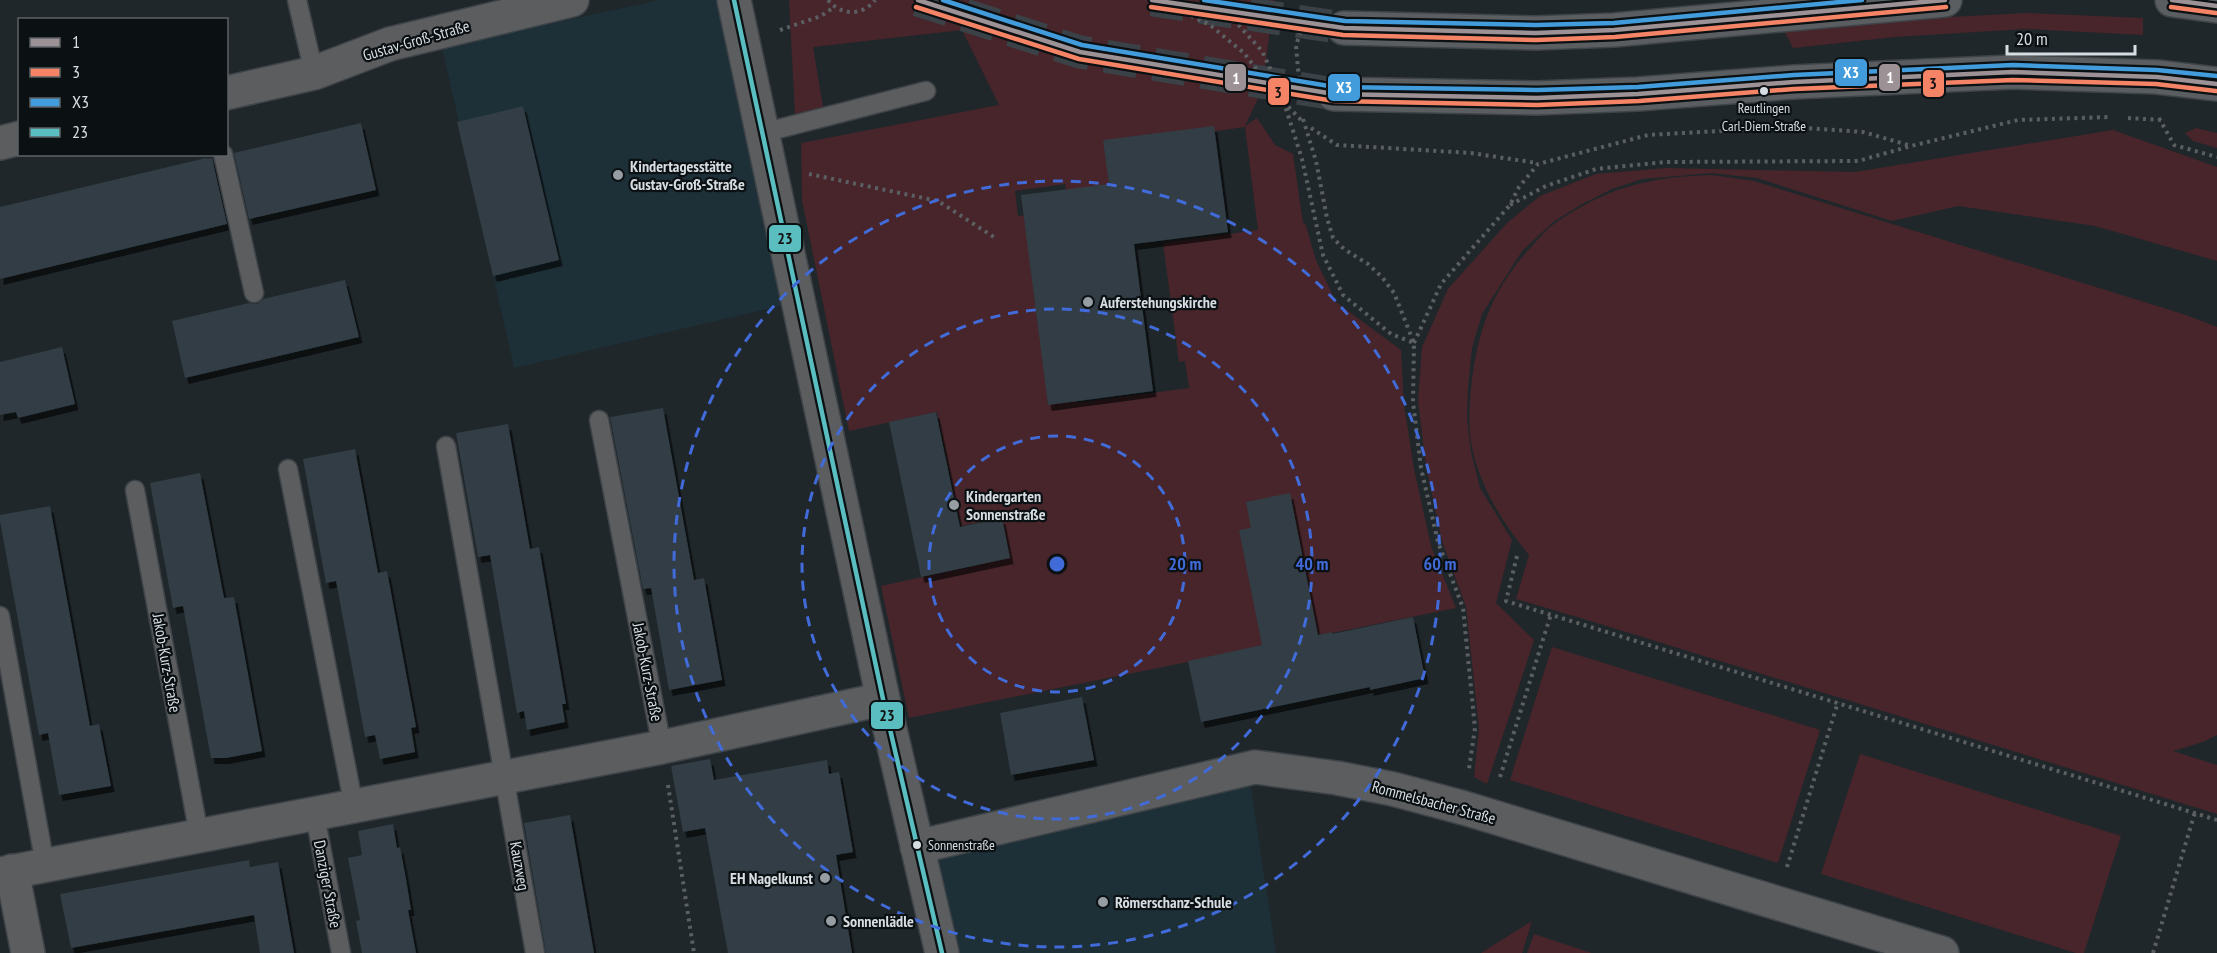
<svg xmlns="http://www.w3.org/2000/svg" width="2217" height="953" viewBox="0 0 2217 953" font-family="'PT Sans Narrow',sans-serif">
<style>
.built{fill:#1d2f37}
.green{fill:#47252a;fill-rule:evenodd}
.building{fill:#303d44;filter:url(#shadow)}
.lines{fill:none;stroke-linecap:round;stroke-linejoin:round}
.primary-tunnel{stroke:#3b4247;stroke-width:33;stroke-dasharray:33 16;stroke-linecap:butt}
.service-casing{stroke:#3e4348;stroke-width:21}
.minor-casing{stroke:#3e4348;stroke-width:36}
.primary-casing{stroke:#3e4348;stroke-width:36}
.path{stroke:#5c5f61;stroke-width:4;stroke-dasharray:3 4.5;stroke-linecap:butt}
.service{stroke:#5b5d5f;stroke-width:18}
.minor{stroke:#5b5d5f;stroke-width:33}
.primary{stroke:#5a5e61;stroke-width:33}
.bus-1-casing{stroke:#0b1013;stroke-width:9}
.bus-2-casing{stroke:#0b1013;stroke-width:9}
.bus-3-casing{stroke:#0b1013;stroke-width:9}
.bus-4-casing{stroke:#0b1013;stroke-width:9}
.bus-1{stroke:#9c9295;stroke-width:4.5}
.bus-2{stroke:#f48465;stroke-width:4.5}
.bus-3{stroke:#429bda;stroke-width:4.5}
.bus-4{stroke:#5abec1;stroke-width:4.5}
.ring{fill:none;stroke:#426bda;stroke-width:3;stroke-dasharray:10 8}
.bus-dot{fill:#d7dee3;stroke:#0b1013;stroke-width:2}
.poi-dot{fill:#979ea3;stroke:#0b1013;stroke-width:2}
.labels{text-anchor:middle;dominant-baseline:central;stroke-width:4.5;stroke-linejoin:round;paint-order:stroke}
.bus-label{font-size:14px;fill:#d7dee3;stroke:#0b1013}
.street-label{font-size:16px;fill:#d7dee3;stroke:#0b1013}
.poi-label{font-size:16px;font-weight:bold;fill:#d7dee3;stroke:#0b1013;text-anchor:start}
.centre{fill:#426bda;stroke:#0b1013;stroke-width:3}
.ring-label{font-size:18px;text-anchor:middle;font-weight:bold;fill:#426bda;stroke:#0b1013;stroke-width:4.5;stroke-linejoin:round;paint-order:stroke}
.line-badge{stroke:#0b1013;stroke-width:2}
.badge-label{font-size:16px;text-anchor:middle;font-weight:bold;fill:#fff}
.pale-badge-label{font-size:16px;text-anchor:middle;font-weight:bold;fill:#111}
</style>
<defs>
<filter id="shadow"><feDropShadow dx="3.5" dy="6" stdDeviation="0" flood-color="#0009"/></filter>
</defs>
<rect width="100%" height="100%" fill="#20272b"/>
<!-- built -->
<path class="built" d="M 660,0 L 731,0 L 793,303 L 514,368 L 442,47 Z
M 1249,776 L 1276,953 L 950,953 L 927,851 Z"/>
<!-- green -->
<path class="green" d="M 789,0 L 1274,0 L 1262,90 L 1245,126 L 1257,118 L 1275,145 L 1293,154 L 1303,223 L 1305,223 L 1316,260 L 1336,302 L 1401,350 L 1404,405 L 1414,469 L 1431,546 L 1456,608 L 909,718 L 881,586 L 1010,558 L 1002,518 L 961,526 L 937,412 L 849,431 L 802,200 L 801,143 L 999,105 L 962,30 L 813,47 L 823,107 L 795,114 ZM 1245,127 L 1258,230 L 1163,243 L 1179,362 L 1185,361 L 1189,388 L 1077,403 L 1052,212 L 1018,216 L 1015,191 L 1065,184 L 1067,196 L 1141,185 L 1136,142 Z
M 2027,13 L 2143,18 L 2143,35 L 2025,29 L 1895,37 L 1793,48 L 1785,32 L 1892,20 Z
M 2196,128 L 2217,133 L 2217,148 L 2193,141 L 2185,133 Z
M 2113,130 L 2217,167 L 2217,261 L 2095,226 L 1958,206 L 1892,221 L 1757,178 L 1712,173 L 1642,179 L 1612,189 L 1582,204 L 1553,222 L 1522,251 L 1482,314 L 1472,348 L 1468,388 L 1467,418 L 1471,452 L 1480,488 L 1512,540 L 1496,603 L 1534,640 L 1487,784 L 1474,777 L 1479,728 L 1466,607 L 1442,541 L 1426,466 L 1418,401 L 1422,347 L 1448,289 L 1507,223 L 1540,196 L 1596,174 L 1667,168 L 1855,172 Z
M 1712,175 L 1754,181 L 2186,315 L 2217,327 L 2217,735 L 2203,742 L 2173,751 L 2217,765 L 2217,814 L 1597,623 L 1516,599 L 1529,555 C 1504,525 1482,490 1473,452 C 1468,431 1469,410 1471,389 C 1477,331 1492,289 1532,246 C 1539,239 1546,229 1554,224 C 1607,187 1649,177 1712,175 Z
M 1552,647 L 1820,730 L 1778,863 L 1510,780 Z
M 1860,754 L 2121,836 L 2084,953 L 2076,953 L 1821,874 Z
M 1532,921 L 1522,953 L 1481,953 Z
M 1534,934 L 1592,953 L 1527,953 Z"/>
<!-- building -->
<path class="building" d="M 523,106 L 559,260 L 493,276 L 457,122 Z
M 361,123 L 376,190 L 249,219 L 234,153 Z
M 1214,126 L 1228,232 L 1134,244 L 1153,391 L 1048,405 L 1021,195 L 1109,184 L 1103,140 Z
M 206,158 L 206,159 L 212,158 L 227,224 L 0,279 L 0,207 Z
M 345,280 L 359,337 L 185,378 L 172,321 L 249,303 L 257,304 L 263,299 Z
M 62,347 L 75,404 L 18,418 L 16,412 L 0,415 L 0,362 Z
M 663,408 L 694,580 L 704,578 L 722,680 L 669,690 L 651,588 L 643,589 L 610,417 Z
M 936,412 L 960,527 L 1002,518 L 1010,558 L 921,577 L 889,422 Z
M 508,424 L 530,549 L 539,547 L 566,704 L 562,704 L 565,722 L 527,730 L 524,711 L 517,713 L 490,555 L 478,557 L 456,433 Z
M 355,449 L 378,573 L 387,571 L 416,727 L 411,728 L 415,752 L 380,759 L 375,735 L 365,737 L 336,581 L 326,583 L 303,459 Z
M 200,473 L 224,598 L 234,597 L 262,751 L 226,758 L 211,758 L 183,606 L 173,608 L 150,483 Z
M 1290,493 L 1318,635 L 1332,632 L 1332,634 L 1413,617 L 1425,678 L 1370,690 L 1370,687 L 1201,722 L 1188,661 L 1262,645 L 1239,530 L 1251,528 L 1246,502 Z
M 50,506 L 90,726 L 99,724 L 111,786 L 59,795 L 48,733 L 39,735 L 0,521 L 0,515 Z
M 1082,697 L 1094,760 L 1011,775 L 1000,713 Z
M 710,759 L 714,780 L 827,760 L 829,774 L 839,772 L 853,852 L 836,855 L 852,953 L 728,953 L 705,828 L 683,832 L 671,766 Z
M 570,815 L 594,953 L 546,953 L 524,823 Z
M 393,824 L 397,848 L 400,847 L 406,879 L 411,910 L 408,910 L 416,953 L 362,953 L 356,921 L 360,920 L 348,858 L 362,855 L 358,831 Z
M 249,860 L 250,867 L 278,862 L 294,953 L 260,953 L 254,915 L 71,948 L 60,894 Z"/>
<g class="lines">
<!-- primary-tunnel -->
<path class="primary-tunnel" d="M 918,0 L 1080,52 L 1334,94
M 1152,0 L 1344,28"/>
<!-- service casing -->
<g class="service-casing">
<path id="service" d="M 297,0 L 314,73
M 762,133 L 926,91
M 223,154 L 254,293
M 599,420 L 662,747
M 446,446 L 535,953
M 288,469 L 354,807
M 135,490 L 199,835
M 0,616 L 45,865
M 315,815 L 341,953"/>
</g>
<!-- minor casing -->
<g class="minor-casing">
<path id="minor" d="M 734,0 L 883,699 L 942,953
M 226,93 L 314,73 L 390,44 L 572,0
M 0,143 L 20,138
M 917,847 L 1255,767 L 1337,778 L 1393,789 L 1464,808 L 1942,953
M 12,871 L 28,953
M 0,874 L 662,747 L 883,699"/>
</g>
<!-- primary casing -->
<g class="primary-casing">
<path id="primary" d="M 2172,0 L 2217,6
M 1344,28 L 1536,33 L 1614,30 L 1945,0
M 1334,94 L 1537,98 L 1638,94 L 1794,82 L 2013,72 L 2157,77 L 2217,84"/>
</g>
<!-- path -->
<path class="path" d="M 828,0 C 840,15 862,17 875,0
M 1157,0 L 1210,25 L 1244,53 L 1273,91 L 1303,122
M 1201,0 L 1234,20 L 1262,51 L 1280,90 L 1302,159 L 1323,255 L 1343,295 L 1391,334 L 1414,343
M 780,30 L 821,16 L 834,7
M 1299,79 L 1296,46 L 1306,13
M 2128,118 L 2162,120
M 2159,118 L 2174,145 L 2217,157
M 1303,119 L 1316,161 L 1327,218 L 1333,238 L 1344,249 L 1368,264 L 1382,277 L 1394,293 L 1414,343 L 1413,402 L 1421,468 L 1438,542 L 1463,608 L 1475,728 L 1469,769
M 1311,128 L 1337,145 L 1471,153 L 1537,163
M 809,174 L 938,201 L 997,239
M 1510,205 L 1546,186 L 1596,169 L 1666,162 L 1858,161 L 1911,146 L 2018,120 L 2111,117
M 1414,343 L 1441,284 L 1510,205 L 1519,187 L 1538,164 L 1648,135 L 1791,127 L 1863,132 L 1908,145
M 1517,556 L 1506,601 L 2217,820
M 1500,777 L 1551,614
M 668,785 L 694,953
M 1787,867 L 1838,702
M 2153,953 L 2195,812"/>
<!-- service -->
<use href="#service" class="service"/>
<!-- minor -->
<use href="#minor" class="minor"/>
<!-- primary -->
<use href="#primary" class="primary"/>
<!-- bus-1 casing -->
<g class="bus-1-casing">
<path id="bus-1" d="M 918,0 L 1080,52 L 1334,94 L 1537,98 L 1638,94 L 1794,82 L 2013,72 L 2157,77 L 2217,84
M 1152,0 L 1344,28 L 1536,33 L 1614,30 L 1945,0
M 2172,0 L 2217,6"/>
</g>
<!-- bus-2 casing -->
<g class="bus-2-casing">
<path id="bus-2" d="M 916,7 L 1079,59 L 1334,101 L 1537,105 L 1639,101 L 1794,89 L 2013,80 L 2156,84 L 2216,91
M 1151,7 L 1343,35 L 1536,40 L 1615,37 L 1946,7
M 2171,7 L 2216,13"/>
</g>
<!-- bus-3 casing -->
<g class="bus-3-casing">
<path id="bus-3" d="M 943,0 L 1082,45 L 1335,87 L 1537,90 L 1638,87 L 1794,75 L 2013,65 L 2157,70 L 2217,76
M 1204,0 L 1345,21 L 1536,25 L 1614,23 L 1862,0"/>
</g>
<!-- bus-4 casing -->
<g class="bus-4-casing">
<path id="bus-4" d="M 734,0 L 883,699 L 942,953"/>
</g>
<!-- bus-1 -->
<use href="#bus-1" class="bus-1"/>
<!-- bus-2 -->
<use href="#bus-2" class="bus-2"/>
<!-- bus-3 -->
<use href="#bus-3" class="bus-3"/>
<!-- bus-4 -->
<use href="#bus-4" class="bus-4"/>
</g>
<!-- distance rings -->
<g class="ring">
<circle cx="1057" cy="564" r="128"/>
<circle cx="1057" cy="564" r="255"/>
<circle cx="1057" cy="564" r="383"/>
</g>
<!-- markers -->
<g class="bus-dot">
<circle cx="1764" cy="91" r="5"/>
<circle cx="917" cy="845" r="5"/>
</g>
<g class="poi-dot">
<circle cx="618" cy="175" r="6"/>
<circle cx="1088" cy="302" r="6"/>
<circle cx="954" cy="505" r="6"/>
<circle cx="825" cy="878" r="6"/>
<circle cx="1103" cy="902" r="6"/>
<circle cx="831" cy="921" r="6"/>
</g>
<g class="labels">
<!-- bus labels -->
<g class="bus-label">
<text x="1764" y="108">Reutlingen<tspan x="1764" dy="18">Carl-Diem-Straße</tspan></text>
<text x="928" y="845" text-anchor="start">Sonnenstraße</text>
</g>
<!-- street labels -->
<g class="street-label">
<text transform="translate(416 40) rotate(-16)">Gustav-Groß-Straße</text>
<text transform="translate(167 663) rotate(80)">Jakob-Kurz-Straße</text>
<text transform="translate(648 672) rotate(79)">Jakob-Kurz-Straße</text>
<text transform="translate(1434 802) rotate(15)">Rommelsbacher Straße</text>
<text transform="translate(520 866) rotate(80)">Kauzweg</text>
<text transform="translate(328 884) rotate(79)">Danziger Straße</text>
</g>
<!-- poi labels -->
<g class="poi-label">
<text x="630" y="166">Kindertagesstätte<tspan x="630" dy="18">Gustav-Groß-Straße</tspan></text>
<text x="1100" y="302">Auferstehungskirche</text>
<text x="966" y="496">Kindergarten<tspan x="966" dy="18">Sonnenstraße</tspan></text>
<text x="813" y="878" text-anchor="end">EH Nagelkunst</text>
<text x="1115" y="902">Römerschanz-Schule</text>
<text x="843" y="921">Sonnenlädle</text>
</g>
</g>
<circle cx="1057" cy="564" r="9" class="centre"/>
<g class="ring-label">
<text x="1185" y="570">20 m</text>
<text x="1312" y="570">40 m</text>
<text x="1440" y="570">60 m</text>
</g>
<g class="line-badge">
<rect x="1834" y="58" width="34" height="29" rx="6" fill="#429bda"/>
<rect x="1878" y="63" width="23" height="29" rx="6" fill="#9c9295"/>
<rect x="1224" y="63" width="23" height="29" rx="6" fill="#9c9295"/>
<rect x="1922" y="69" width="23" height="29" rx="6" fill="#f48465"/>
<rect x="1327" y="73" width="34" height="29" rx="6" fill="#429bda"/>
<rect x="1267" y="77" width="23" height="29" rx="6" fill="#f48465"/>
<rect x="768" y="224" width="34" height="29" rx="6" fill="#5abec1"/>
<rect x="870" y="701" width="34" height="29" rx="6" fill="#5abec1"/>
</g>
<g class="badge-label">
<text x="1851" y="78">X3</text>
<text x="1890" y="83">1</text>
<text x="1236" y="84">1</text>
<text x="1344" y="93">X3</text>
</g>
<g class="pale-badge-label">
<text x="1933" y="89">3</text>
<text x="1278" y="98">3</text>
<text x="785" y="244">23</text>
<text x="887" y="721">23</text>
</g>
<!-- legend -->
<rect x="18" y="18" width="210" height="138" fill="#0b1013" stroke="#5d6266" stroke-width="1.5"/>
<rect x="30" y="38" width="30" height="9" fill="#9c9295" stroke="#5d6266" stroke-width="1.5"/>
<text x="72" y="48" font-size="18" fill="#d7dee3">1</text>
<rect x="30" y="68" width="30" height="9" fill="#f48465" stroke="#5d6266" stroke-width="1.5"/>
<text x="72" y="78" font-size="18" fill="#d7dee3">3</text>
<rect x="30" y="98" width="30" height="9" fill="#429bda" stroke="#5d6266" stroke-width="1.5"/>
<text x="72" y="108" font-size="18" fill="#d7dee3">X3</text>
<rect x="30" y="128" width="30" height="9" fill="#5abec1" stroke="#5d6266" stroke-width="1.5"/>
<text x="72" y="138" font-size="18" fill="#d7dee3">23</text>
<!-- scale -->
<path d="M2007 45v9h128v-9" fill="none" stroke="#d7dee3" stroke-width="3"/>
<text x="2016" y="45" font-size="18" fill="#d7dee3" stroke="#0b1013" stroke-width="4.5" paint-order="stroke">20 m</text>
</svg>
